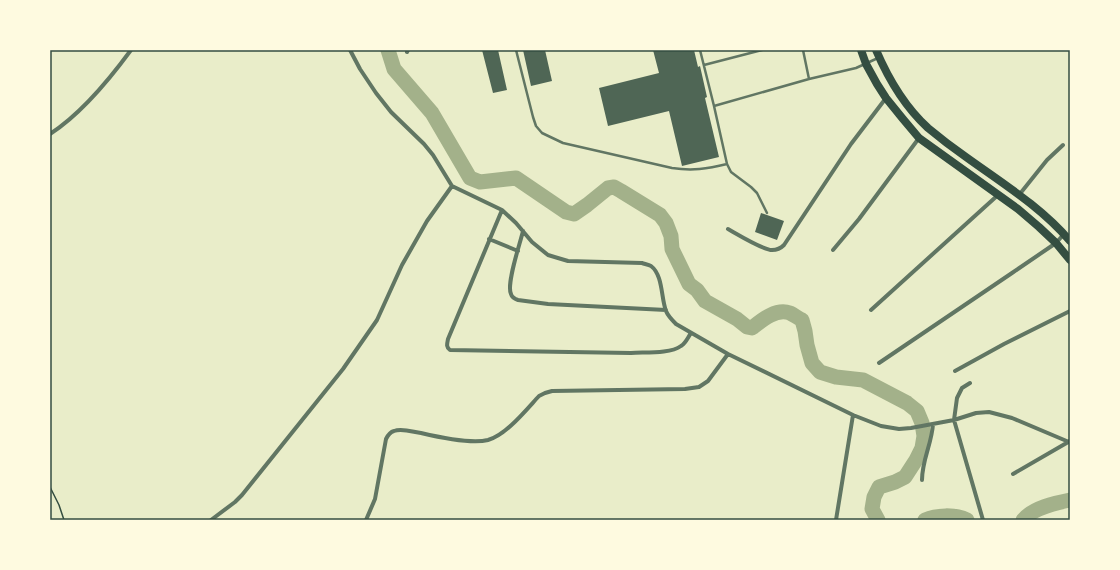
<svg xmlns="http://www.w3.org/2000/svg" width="1120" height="570" viewBox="0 0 1120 570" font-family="'Source Sans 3',sans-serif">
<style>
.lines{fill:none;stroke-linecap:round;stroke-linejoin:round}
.river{stroke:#a3b18a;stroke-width:15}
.building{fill:#4f6655}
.path{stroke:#344e41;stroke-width:1.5}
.service{stroke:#617663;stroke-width:2.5}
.minor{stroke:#617663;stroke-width:4}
.trunk{stroke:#344e41;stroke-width:8}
.neatline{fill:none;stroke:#344e41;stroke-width:1.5}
</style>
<rect width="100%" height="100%" fill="#e9edc9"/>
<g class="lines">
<!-- river -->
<path class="river" d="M 388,50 L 394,69 L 432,113 L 470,178 L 480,182 L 516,178 L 566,212 L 574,214 L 587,205 L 608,188 L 614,187 L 621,191 L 660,215 L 666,223 L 671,236 L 672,249 L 689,284 L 697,290 L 705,301 L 737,319 L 747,327 L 752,328 C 762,320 776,308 790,313 C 794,315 798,318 802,320 L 805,331 L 807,345 L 812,363 L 820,372 L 836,377 L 863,380 L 907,403 L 917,411 L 922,423 L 924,436 L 922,448 L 916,460 L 905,477 L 895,482 L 879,487 L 874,497 L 872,509 L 878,520
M 925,520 C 936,515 955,514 967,520
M 1023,520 C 1033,508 1055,503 1070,500"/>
</g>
<!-- building -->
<path class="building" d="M 482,50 L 498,50 L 507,90 L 493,93 Z
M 523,50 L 545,50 L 552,81 L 531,86 Z
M 653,50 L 694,50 L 698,67 L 700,66 L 707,97 L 705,98 L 719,157 L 682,166 L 669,111 L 608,126 L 599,88 L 659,73 Z
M 761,213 L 784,221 L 777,240 L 755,232 Z"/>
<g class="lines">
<!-- path -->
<path class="path" d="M 50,487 L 59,505 L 64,520"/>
<!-- service -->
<path class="service" d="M 516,50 L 533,117 L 536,126 L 542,133 L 563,143 L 672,168 C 692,171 707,169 727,164 L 714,106 L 700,50
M 803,50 L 809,79
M 704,65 L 762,50
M 714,106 L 809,79 L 856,68 L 878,58
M 727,164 L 731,172 L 751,187 L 757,193 L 767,213"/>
<!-- minor -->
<path class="minor" d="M 350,50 L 360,69 L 376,93 L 391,112 L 424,144 L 433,155 L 452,186
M 407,52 L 408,50
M 50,134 C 81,114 109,80 131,50
M 1019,195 L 1047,160 L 1063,145
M 502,210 L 448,339 C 447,344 446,347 450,350 L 631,353 C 645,352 670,354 681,346 C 686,343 688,337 691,333
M 728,229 C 737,234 763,250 772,250 C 777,250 781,248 784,245 L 851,144 L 886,98
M 523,231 C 520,244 506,284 511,294 C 512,298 515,299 518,300 L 548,304 L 666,310
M 489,239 L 518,251
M 833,250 L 859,219 L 919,138
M 871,310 L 998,195
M 879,363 L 1012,273 L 1056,243 L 1064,234
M 955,371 L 1004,344 L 1070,311
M 970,383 L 962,388 L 957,398 L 954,420 L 983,520
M 1013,474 L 1070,441
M 922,480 C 922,460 932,443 933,424
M 211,520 L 235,502 L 242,495 L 343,369 L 377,320 L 402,265 L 427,221 L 452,186 L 502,210 L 516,223 L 532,242 L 548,255 L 568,261 L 642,263 C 645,264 649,265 651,266 C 663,275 661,298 666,311 C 668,316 672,320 676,324 L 728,354 L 853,415 L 881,426 L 899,429 L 911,428 L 954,420 L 976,413 L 989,412 L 1012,418 L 1069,442
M 366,520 L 375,499 L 386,439 C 388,435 390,432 394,431 C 402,428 413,432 421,433 C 438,437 472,444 488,440 C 506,435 526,410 539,396 L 545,393 L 552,391 L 685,389 L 699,387 L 708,381 L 728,354
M 836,520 L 853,415"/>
<!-- trunk -->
<path class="trunk" d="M 861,50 L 866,64 L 877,84 L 886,98 L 903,119 L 919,138 L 1018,209 L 1039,227 L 1056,243 L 1070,260
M 876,50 C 888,78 905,107 928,128 C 940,138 953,148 966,157 C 1002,183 1041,207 1070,241"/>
</g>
<!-- border -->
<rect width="1120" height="570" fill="none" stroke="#fefae0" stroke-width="102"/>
<rect x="51" y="51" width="1018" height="468" class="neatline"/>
</svg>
